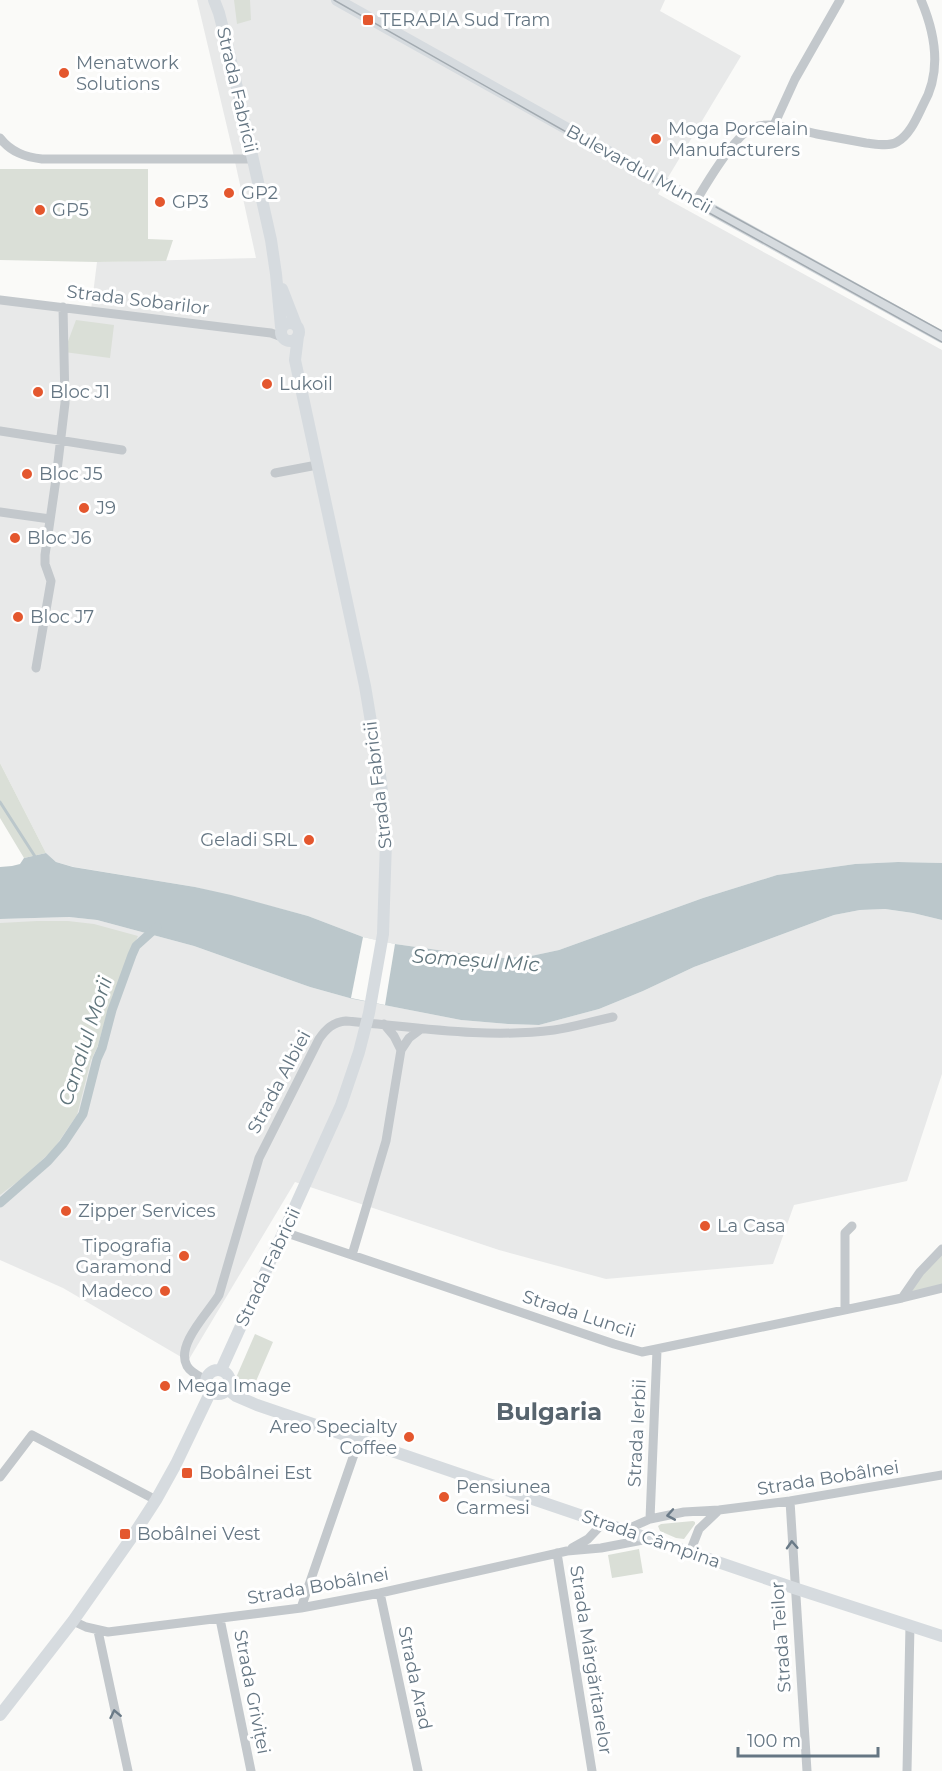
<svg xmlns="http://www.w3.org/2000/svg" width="942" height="1771" viewBox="0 0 942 1771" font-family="Montserrat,sans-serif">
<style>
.built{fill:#e8e9e9}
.green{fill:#dadfd7}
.water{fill:#bbc7cb}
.pier{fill:#fafaf8}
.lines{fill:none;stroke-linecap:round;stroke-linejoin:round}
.stream{stroke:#bbc7cb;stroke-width:3}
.canal{stroke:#bbc7cb;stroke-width:9}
.minor{stroke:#c3c8cc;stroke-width:9}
.major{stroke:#d6dbdf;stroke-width:12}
.tram{stroke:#a2aab0;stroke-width:1.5}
.oneway{stroke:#6a7a87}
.poi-dot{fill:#e4572e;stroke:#fff;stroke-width:2}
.labels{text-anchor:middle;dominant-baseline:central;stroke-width:6;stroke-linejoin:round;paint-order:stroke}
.poi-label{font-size:18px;fill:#657683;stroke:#fff;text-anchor:start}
.street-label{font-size:18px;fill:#657683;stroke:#fff}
.water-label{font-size:20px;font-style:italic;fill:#60757c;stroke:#fff}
.district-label{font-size:24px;font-weight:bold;fill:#57646e;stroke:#fff}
</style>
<rect width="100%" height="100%" fill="#fafaf8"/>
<!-- built -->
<path class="built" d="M 197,0 L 665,0 L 660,11 L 741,56 L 658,194 L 942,350 L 942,863 L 898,862 L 855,864 L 777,875 L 703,898 L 559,950 L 531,956 L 504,958 L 473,955 L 395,944 L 363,937 L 308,916 L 278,908 L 195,887 L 74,867 L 56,862 L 46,853 L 0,763 L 0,300 L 91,310 L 97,262 L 256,258 L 232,148 Z
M 885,909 L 913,913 L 942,920 L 942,1074 L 907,1181 L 794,1205 L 773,1264 L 606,1279 L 499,1250 L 295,1182 L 188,1361 L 63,1288 L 0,1260 L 0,919 L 69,917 L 97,920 L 194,946 L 310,987 L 353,999 L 461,1020 L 508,1024 L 539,1025 L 599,1009 L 643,991 L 694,967 L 834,915 L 860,910 Z"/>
<!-- green -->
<path class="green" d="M 234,0 L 250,0 L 251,20 L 237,24 Z
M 0,169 L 148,169 L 148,239 L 173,240 L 166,261 L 97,262 L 0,260 Z
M 76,320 L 114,325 L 110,358 L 64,352 Z
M 0,763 L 46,853 L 24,858 L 0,818 Z
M 37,921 L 68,921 L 94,924 L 138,936 L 112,997 L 97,1048 L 91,1060 L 77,1115 L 53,1150 L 21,1179 L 0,1195 L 0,923 Z
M 942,1253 L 942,1285 L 909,1293 L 937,1255 Z
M 255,1334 L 273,1342 L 253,1388 L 235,1380 Z
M 693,1521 L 695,1522 L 695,1524 L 684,1539 L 676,1538 L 660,1531 L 658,1526 L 661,1524 Z
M 639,1549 L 643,1573 L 612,1578 L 608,1555 Z"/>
<!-- water -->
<path class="water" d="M 46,853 L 56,862 L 73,867 L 195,887 L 231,895 L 308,916 L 363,937 L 395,944 L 473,955 L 504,958 L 531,956 L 559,950 L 703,898 L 777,875 L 855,864 L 898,862 L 942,863 L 942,920 L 913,913 L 885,909 L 860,910 L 834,915 L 694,967 L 643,991 L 599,1009 L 539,1025 L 508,1024 L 461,1020 L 353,999 L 310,987 L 194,946 L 97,920 L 69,917 L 0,919 L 0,867 L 12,866 L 20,864 L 24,858 Z"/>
<!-- pier -->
<path class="pier" d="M 363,937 L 395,944 L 385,1005 L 351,998 Z"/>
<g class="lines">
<!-- stream -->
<path class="stream" d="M 0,802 L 36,858"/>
<!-- canal -->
<path class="canal" d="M 0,1203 L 48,1161 L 63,1144 L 83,1114 L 97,1059 L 102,1048 L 112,1010 L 132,955 L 136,946 L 157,927"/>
<!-- minor -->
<path class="minor" d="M 774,125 L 795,79 L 840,0
M 0,138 C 11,152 25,157 42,159 L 252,159
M 696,201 C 706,184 736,133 754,127 C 774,121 797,130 817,134 C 833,137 850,140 866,143 C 876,144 888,147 897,142 C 910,135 917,117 923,105 C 942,72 935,33 921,0
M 0,300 L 271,333 L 282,337
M 0,431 L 122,450
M 275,473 L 317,465
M 0,512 L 50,519
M 36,668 L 51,581 L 45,564 L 45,555 L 56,479 L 65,403 L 63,307
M 384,1024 L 394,1036 L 401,1050
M 284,1232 L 614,1344 L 642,1352 L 902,1298 L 942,1288
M 352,1255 L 386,1141 L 401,1050 L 409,1038 L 421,1029
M 902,1298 L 920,1272 L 942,1249
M 845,1309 L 845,1233 L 852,1226
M 206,1380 C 199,1376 191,1373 187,1366 C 175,1345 209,1312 219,1295 L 259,1158 L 319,1039 C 326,1029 333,1022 346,1021 C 415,1027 485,1039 554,1030 C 574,1027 593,1021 613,1017
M 0,1477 L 32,1435 L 156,1500
M 790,1501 L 807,1771
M 650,1519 L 657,1350
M 625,1530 L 650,1519 L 684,1512 L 719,1510 L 790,1501 L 942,1475
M 572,1548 L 588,1539 L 603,1523
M 690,1552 L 699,1529 L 719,1510
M 557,1553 L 592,1771
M 380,1593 L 418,1771
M 301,1608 L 359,1440
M 220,1619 L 251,1771
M 73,1621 L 86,1627 L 108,1632 L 301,1608 L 380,1593 L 567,1551 L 601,1548 L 648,1539
M 98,1631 L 128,1771
M 907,1771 L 910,1625"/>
<!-- major -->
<path class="major" d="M 214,0 L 219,13 L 229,52 L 271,240 L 276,274 L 281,327
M 337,0 L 696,201 L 942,337
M 282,289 L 296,325
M281 332a9 9 0 1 1 18 0a9 9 0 1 1-18 0Z
M 221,1370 L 341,1105 L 359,1052 L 369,1013 L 383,934 L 386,841 L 381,782 L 365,686 L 295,360 L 298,336
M206 1382a12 12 0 1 1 24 0a12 12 0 1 1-24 0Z
M 227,1389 L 236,1396 L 257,1405 L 794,1588 L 942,1636
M 0,1715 L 73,1621 L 132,1537 L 156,1500 L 176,1464 L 211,1391"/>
<!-- tram -->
<path class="tram" d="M 334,0 L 693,204 L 942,342
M 716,207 L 942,331"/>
</g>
<!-- one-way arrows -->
<defs><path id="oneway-chevron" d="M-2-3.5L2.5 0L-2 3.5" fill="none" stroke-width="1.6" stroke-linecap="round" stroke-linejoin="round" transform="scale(1.5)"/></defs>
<g class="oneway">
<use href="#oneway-chevron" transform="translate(671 1515) rotate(170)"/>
<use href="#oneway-chevron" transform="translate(792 1545) rotate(-93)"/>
<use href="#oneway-chevron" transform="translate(115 1714) rotate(-102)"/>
</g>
<!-- markers -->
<g class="poi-dot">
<rect x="362" y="14" width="12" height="12" rx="3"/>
<circle cx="64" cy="73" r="6"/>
<circle cx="656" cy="139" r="6"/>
<circle cx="229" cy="193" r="6"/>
<circle cx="160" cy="202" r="6"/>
<circle cx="40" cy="210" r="6"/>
<circle cx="267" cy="384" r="6"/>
<circle cx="38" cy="392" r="6"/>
<circle cx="27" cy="474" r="6"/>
<circle cx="84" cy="508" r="6"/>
<circle cx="15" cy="538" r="6"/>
<circle cx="18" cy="617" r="6"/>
<circle cx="309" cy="840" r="6"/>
<circle cx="66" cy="1211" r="6"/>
<circle cx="705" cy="1226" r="6"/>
<circle cx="184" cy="1256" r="6"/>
<circle cx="165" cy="1291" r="6"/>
<circle cx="165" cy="1386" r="6"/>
<circle cx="409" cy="1437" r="6"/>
<rect x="181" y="1467" width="12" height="12" rx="3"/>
<circle cx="444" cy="1497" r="6"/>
<rect x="119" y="1528" width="12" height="12" rx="3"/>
</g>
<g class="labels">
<!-- poi labels -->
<g class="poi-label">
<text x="380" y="20">TERAPIA Sud Tram</text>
<text x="76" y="63">Menatwork<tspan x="76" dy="21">Solutions</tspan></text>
<text x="668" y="129">Moga Porcelain<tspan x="668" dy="21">Manufacturers</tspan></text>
<text x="241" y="193">GP2</text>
<text x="172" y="202">GP3</text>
<text x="52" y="210">GP5</text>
<text x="279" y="384">Lukoil</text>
<text x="50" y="392">Bloc J1</text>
<text x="39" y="474">Bloc J5</text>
<text x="96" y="508">J9</text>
<text x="27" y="538">Bloc J6</text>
<text x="30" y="617">Bloc J7</text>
<text x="297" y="840" text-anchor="end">Geladi SRL</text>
<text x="78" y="1211">Zipper Services</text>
<text x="717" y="1226">La Casa</text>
<text x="172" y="1246" text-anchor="end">Tipografia<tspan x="172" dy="21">Garamond</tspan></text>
<text x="153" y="1291" text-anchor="end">Madeco</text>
<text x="177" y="1386">Mega Image</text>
<text x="397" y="1427" text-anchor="end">Areo Specialty<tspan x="397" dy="21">Coffee</tspan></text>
<text x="199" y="1473">Bobâlnei Est</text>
<text x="456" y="1487">Pensiunea<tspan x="456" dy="21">Carmesi</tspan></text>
<text x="137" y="1534">Bobâlnei Vest</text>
</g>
<!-- street labels -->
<g class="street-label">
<text transform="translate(237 90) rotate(77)">Strada Fabricii</text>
<text transform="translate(639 169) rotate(29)">Bulevardul Muncii</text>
<text transform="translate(138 300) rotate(7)">Strada Sobarilor</text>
<text transform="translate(378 785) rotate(-97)">Strada Fabricii</text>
<text transform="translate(279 1082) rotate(-62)">Strada Albiei</text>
<text transform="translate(268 1267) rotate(-65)">Strada Fabricii</text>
<text transform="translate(579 1314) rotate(18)">Strada Luncii</text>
<text transform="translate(637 1433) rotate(-87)">Strada Ierbii</text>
<text transform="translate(828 1478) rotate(-9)">Strada Bobâlnei</text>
<text transform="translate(651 1539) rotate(19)">Strada Câmpina</text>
<text transform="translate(318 1586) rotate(-10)">Strada Bobâlnei</text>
<text transform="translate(781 1637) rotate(-94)">Strada Teilor</text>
<text transform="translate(591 1660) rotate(81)">Strada Mărgăritarelor</text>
<text transform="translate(415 1678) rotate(78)">Strada Arad</text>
<text transform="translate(252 1692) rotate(79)">Strada Griviței</text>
</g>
<!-- water labels -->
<g class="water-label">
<text transform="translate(476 960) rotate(4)">Someșul Mic</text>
<text transform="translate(85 1041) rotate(-72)">Canalul Morii</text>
</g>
<!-- district labels -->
<g class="district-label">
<text x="549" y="1411">Bulgaria</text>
</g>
</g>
<!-- scale -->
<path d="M738 1747v9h140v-9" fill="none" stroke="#657683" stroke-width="3"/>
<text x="747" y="1747" font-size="18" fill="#657683" stroke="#ffffff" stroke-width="4.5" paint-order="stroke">100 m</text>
</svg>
